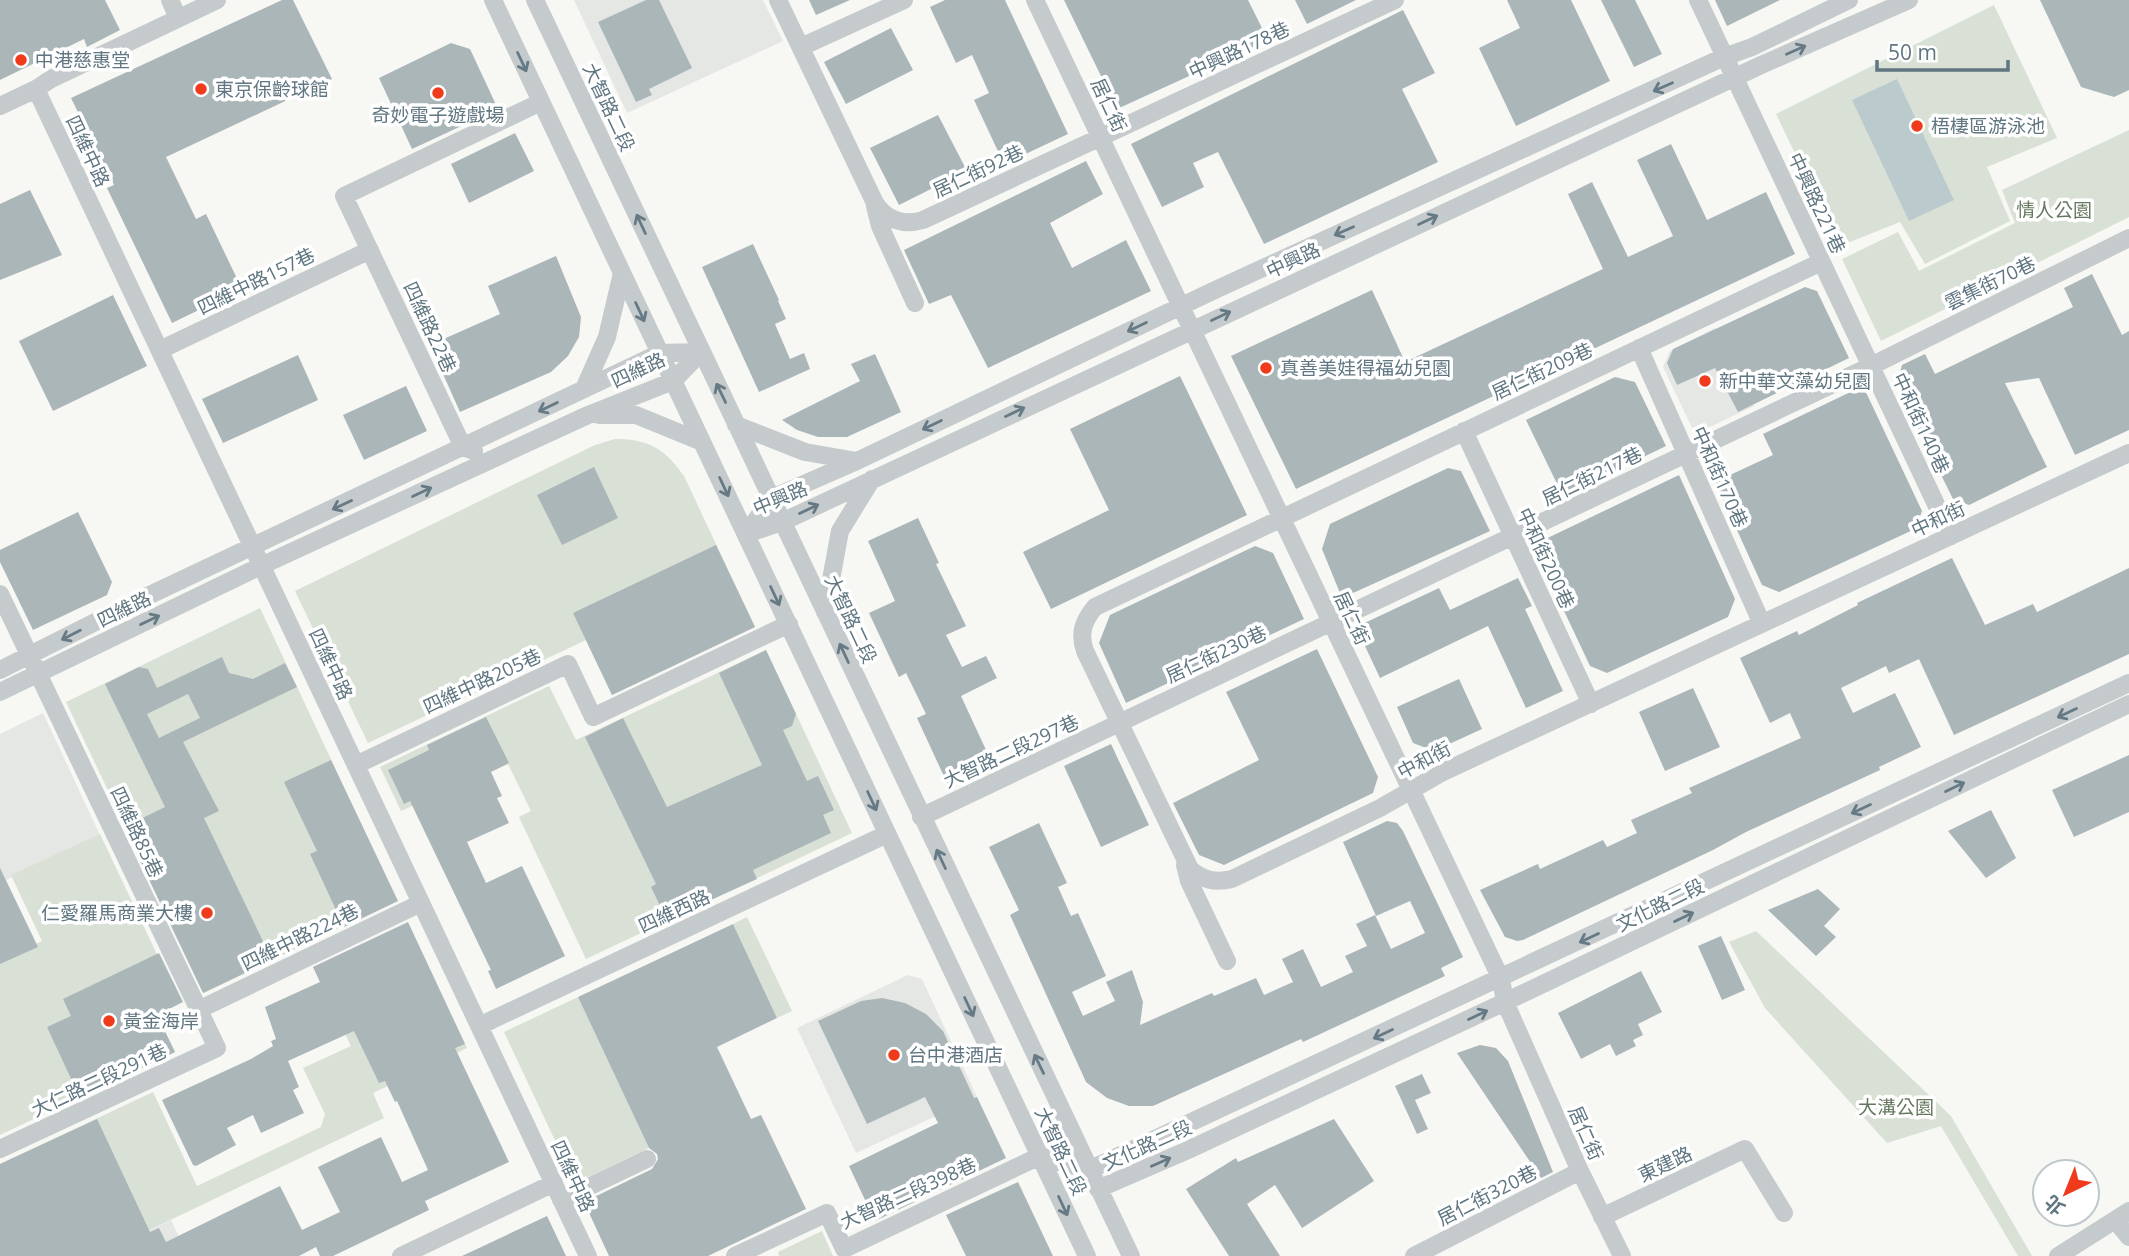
<svg xmlns="http://www.w3.org/2000/svg" width="2129" height="1256" viewBox="0 0 2129 1256" font-family="'Open Sans','Noto Sans TC',sans-serif">
<style>
.built{fill:#e5e7e5}
.green{fill:#d9e0d5}
.water{fill:#bbcacd}
.building{fill:#abb6b9;fill-rule:evenodd}
.lines{fill:none;stroke-linecap:round;stroke-linejoin:round}
.minor{stroke:#c5cacc;stroke-width:18}
.oneway{stroke:#657a85}
.poi-dot{fill:#f03a1c;stroke:#fff;stroke-width:2.5}
.labels{text-anchor:middle;dominant-baseline:central;stroke-width:7;stroke-linejoin:round;paint-order:stroke}
.street-label{font-size:19px;fill:#607681;stroke:#fff}
.poi-label{font-size:19px;fill:#607681;stroke:#fff;text-anchor:start}
.park-label{font-size:19px;fill:#667960;stroke:#fff}
</style>
<rect width="100%" height="100%" fill="#f7f7f4"/>
<!-- built -->
<path class="built" d="M 574,0 L 763,0 L 783,41 L 627,113 Z
M 1715,328 L 1754,406 L 1695,434 L 1663,367 L 1670,351 Z
M 43,713 L 100,835 L 6,880 L 38,947 L 0,964 L 0,734 Z
M 908,975 L 922,979 L 977,1097 L 856,1153 L 797,1028 Z
M 171,1220 L 188,1256 L 95,1256 Z"/>
<!-- green -->
<path class="green" d="M 1994,5 L 2057,138 L 1987,167 L 2010,221 L 1925,264 L 1900,222 L 1840,246 L 1776,114 Z
M 2129,130 L 2129,217 L 1881,341 L 1842,259 L 1898,232 L 1919,271 L 2015,223 L 2002,190 Z
M 615,439 C 649,439 665,449 684,476 L 755,627 L 612,695 L 586,640 L 368,743 L 295,591 L 595,445 Z
M 260,608 L 397,900 L 204,993 L 66,702 Z
M 766,650 L 852,833 L 586,959 L 519,817 L 531,811 L 508,764 L 401,811 L 380,767 L 549,686 L 576,740 Z
M 100,834 L 180,1003 L 157,1015 L 175,1052 L 0,1135 L 0,961 L 42,941 L 11,875 Z
M 747,917 L 792,1011 L 777,1018 L 733,924 Z
M 408,923 L 467,1048 L 373,1093 L 384,1118 L 95,1256 L 0,1164 L 153,1092 L 197,1186 L 321,1127 L 325,1114 L 303,1068 L 351,1046 L 313,967 Z
M 1756,931 L 1951,1116 L 2032,1256 L 2018,1256 L 1941,1126 L 1887,1143 L 1765,1008 L 1729,942 Z
M 578,997 L 649,1148 L 575,1183 L 504,1032 Z
M 822,1231 L 833,1256 L 779,1256 L 778,1252 Z"/>
<!-- water -->
<path class="water" d="M 1897,79 L 1954,200 L 1909,221 L 1852,100 Z"/>
<!-- building -->
<path class="building" d="M 0,0 L 105,0 L 120,30 L 87,47 L 84,39 L 0,80 Z
M 282,0 L 293,0 L 332,79 L 166,157 L 196,219 L 206,214 L 242,289 L 172,323 L 107,188 L 114,185 L 71,98 Z
M 646,0 L 659,0 L 692,68 L 649,89 L 652,95 L 636,102 L 598,22 Z
M 809,0 L 850,0 L 816,15 Z
M 945,0 L 1005,0 L 1068,134 L 1004,164 L 974,100 L 989,93 L 972,55 L 956,63 L 930,7 Z
M 1064,0 L 1248,0 L 1268,40 L 1117,109 Z
M 1295,0 L 1356,0 L 1307,24 Z
M 1507,0 L 1571,0 L 1610,81 L 1516,126 L 1479,48 L 1520,28 Z
M 1601,0 L 1635,0 L 1662,54 L 1634,67 Z
M 1715,0 L 1780,0 L 1727,26 Z
M 2040,0 L 2129,0 L 2129,90 L 2114,97 L 2081,87 Z
M 1403,10 L 1435,73 L 1402,89 L 1438,162 L 1264,244 L 1218,152 L 1193,163 L 1204,187 L 1162,207 L 1131,144 Z
M 891,28 L 913,70 L 846,104 L 824,62 Z
M 451,43 L 470,49 L 498,109 L 412,149 L 379,78 Z
M 938,115 L 967,171 L 899,205 L 870,148 Z
M 515,133 L 534,171 L 469,203 L 451,164 Z
M 1671,144 L 1707,220 L 1766,192 L 1795,254 L 1296,489 L 1231,356 L 1372,290 L 1405,362 L 1603,269 L 1568,194 L 1592,182 L 1628,257 L 1673,236 L 1637,160 Z
M 1086,161 L 1103,194 L 1050,223 L 1072,268 L 1126,240 L 1151,291 L 988,368 L 951,295 L 929,304 L 904,250 Z
M 30,190 L 62,255 L 0,280 L 0,204 Z
M 753,244 L 779,300 L 778,301 L 786,319 L 775,324 L 790,359 L 804,353 L 810,369 L 759,392 L 702,267 Z
M 556,256 L 581,317 L 579,337 L 568,356 L 551,372 L 460,412 L 430,345 L 500,314 L 488,286 Z
M 2092,274 L 2122,335 L 2129,331 L 2129,430 L 2075,455 L 2039,378 L 2005,383 L 2047,467 L 1969,505 L 1953,499 L 1897,386 L 1902,365 L 1925,354 L 1935,374 L 2073,307 L 2064,288 Z
M 1805,287 L 1817,291 L 1849,358 L 1738,412 L 1715,368 L 1677,385 L 1667,363 L 1673,349 Z
M 113,295 L 147,366 L 53,411 L 19,341 Z
M 875,354 L 901,412 L 847,437 L 818,437 L 797,430 L 782,420 L 860,381 L 851,364 Z
M 298,355 L 318,400 L 223,443 L 202,399 Z
M 1180,376 L 1247,515 L 1051,609 L 1023,552 L 1109,510 L 1070,429 Z
M 1615,377 L 1635,382 L 1666,446 L 1563,496 L 1526,420 Z
M 406,386 L 427,431 L 364,460 L 343,415 Z
M 1863,386 L 1922,511 L 1915,529 L 1779,592 L 1762,585 L 1715,482 L 1773,455 L 1763,434 Z
M 594,467 L 618,518 L 562,545 L 537,495 Z
M 1448,468 L 1461,471 L 1490,531 L 1342,598 L 1322,549 L 1330,524 Z
M 1679,475 L 1735,599 L 1728,617 L 1607,673 L 1590,666 L 1533,545 Z
M 78,512 L 112,582 L 107,595 L 33,630 L 0,562 L 0,550 Z
M 918,518 L 939,563 L 936,564 L 966,626 L 946,635 L 962,667 L 986,656 L 997,678 L 961,696 L 993,765 L 948,785 L 917,718 L 926,714 L 906,673 L 899,677 L 869,613 L 895,601 L 868,541 Z
M 716,545 L 755,627 L 612,695 L 573,613 Z
M 1255,546 L 1273,553 L 1304,619 L 1126,703 L 1099,643 L 1110,615 Z
M 1952,558 L 1985,625 L 2033,604 L 2037,612 L 2129,568 L 2129,654 L 1954,735 L 1919,659 L 1889,673 L 1886,666 L 1841,688 L 1853,713 L 1895,693 L 1921,747 L 1879,767 L 1880,770 L 1746,832 L 1713,850 L 1523,940 L 1517,941 L 1505,937 L 1480,890 L 1538,864 L 1540,869 L 1603,840 L 1607,847 L 1637,833 L 1631,820 L 1692,793 L 1689,788 L 1801,738 L 1790,713 L 1770,723 L 1740,658 L 1797,631 L 1799,635 L 1858,605 L 1857,603 Z
M 1518,578 L 1532,606 L 1525,609 L 1563,691 L 1526,708 L 1488,626 L 1380,678 L 1356,627 L 1439,588 L 1450,610 Z
M 1317,649 L 1378,777 L 1373,793 L 1224,865 L 1199,855 L 1173,803 L 1259,760 L 1226,692 Z
M 766,650 L 796,714 L 792,726 L 783,730 L 807,781 L 818,776 L 834,810 L 823,815 L 831,833 L 753,870 L 757,879 L 667,920 L 651,887 L 656,884 L 585,737 L 623,718 L 667,807 L 762,765 L 719,673 Z
M 222,657 L 229,673 L 253,679 L 285,663 L 297,687 L 183,742 L 219,811 L 204,818 L 272,960 L 203,993 L 124,827 L 165,807 L 105,684 L 139,667 L 148,669 L 157,688 ZM 188,694 L 200,718 L 159,738 L 147,714 Z
M 1459,679 L 1482,729 L 1434,751 L 1413,743 L 1397,707 Z
M 1693,688 L 1720,747 L 1665,771 L 1639,712 Z
M 486,717 L 509,763 L 491,772 L 502,796 L 497,798 L 509,823 L 467,842 L 486,883 L 522,866 L 565,956 L 496,989 L 488,971 L 491,970 L 410,801 L 404,804 L 388,770 L 429,750 L 427,745 Z
M 1111,744 L 1149,825 L 1101,847 L 1064,766 Z
M 2129,755 L 2129,812 L 2074,837 L 2052,790 Z
M 331,760 L 398,901 L 344,927 L 310,854 L 317,851 L 284,782 Z
M 1991,810 L 2016,858 L 1986,878 L 1948,831 Z
M 1387,821 L 1397,823 L 1403,831 L 1463,957 L 1441,968 L 1445,976 L 1303,1042 L 1301,1039 L 1153,1106 L 1129,1106 L 1107,1098 L 1086,1082 L 1010,915 L 1019,910 L 989,847 L 1039,823 L 1067,883 L 1058,887 L 1071,916 L 1078,913 L 1106,976 L 1072,992 L 1083,1016 L 1115,1001 L 1106,982 L 1132,970 L 1143,1002 L 1140,1025 L 1212,993 L 1214,996 L 1256,978 L 1264,995 L 1293,982 L 1282,959 L 1303,949 L 1321,987 L 1353,972 L 1345,956 L 1367,946 L 1356,924 L 1375,915 L 1391,949 L 1425,933 L 1410,901 L 1376,916 L 1343,842 Z
M 0,868 L 38,947 L 0,964 Z
M 1818,889 L 1840,909 L 1824,926 L 1836,937 L 1816,956 L 1768,910 Z
M 408,922 L 465,1044 L 455,1048 L 509,1162 L 425,1201 L 429,1210 L 333,1256 L 320,1256 L 316,1247 L 299,1256 L 0,1256 L 0,1164 L 97,1119 L 150,1232 L 159,1228 L 166,1242 L 280,1186 L 302,1230 L 340,1212 L 318,1167 L 381,1137 L 402,1182 L 428,1170 L 397,1101 L 395,1102 L 385,1081 L 379,1083 L 354,1031 L 288,1061 L 299,1087 L 293,1090 L 304,1113 L 261,1133 L 253,1115 L 227,1128 L 236,1145 L 196,1166 L 193,1165 L 162,1100 L 251,1059 L 273,1046 L 271,1041 L 276,1039 L 265,1007 L 320,982 L 313,967 Z
M 733,924 L 777,1018 L 717,1047 L 751,1119 L 761,1115 L 806,1209 L 708,1256 L 609,1256 L 584,1202 L 652,1169 L 658,1159 L 657,1154 L 649,1148 L 578,997 Z
M 1721,936 L 1745,990 L 1722,1000 L 1698,946 Z
M 159,953 L 183,1002 L 157,1015 L 175,1052 L 80,1098 L 47,1027 L 71,1016 L 63,999 Z
M 1641,971 L 1662,1012 L 1638,1024 L 1643,1035 L 1633,1040 L 1636,1046 L 1616,1056 L 1610,1044 L 1581,1059 L 1558,1013 Z
M 882,998 L 905,1003 L 926,1014 L 943,1031 L 974,1098 L 977,1097 L 1006,1158 L 875,1221 L 849,1166 L 938,1123 L 925,1097 L 867,1124 L 818,1021 L 861,1001 Z
M 1480,1045 L 1496,1048 L 1508,1061 L 1553,1172 L 1541,1178 L 1457,1053 Z
M 1422,1074 L 1431,1093 L 1415,1100 L 1428,1129 L 1417,1134 L 1395,1086 Z
M 1334,1119 L 1374,1181 L 1302,1228 L 1275,1185 L 1247,1204 L 1280,1256 L 1229,1256 L 1186,1189 L 1236,1158 L 1238,1162 Z
M 1018,1182 L 1053,1256 L 966,1256 L 946,1215 Z
M 547,1216 L 566,1256 L 462,1256 Z"/>
<g class="lines">
<!-- minor -->
<path class="minor" d="M 170,0 L 178,18
M 493,0 L 1087,1256
M 535,0 L 1131,1256
M 778,0 L 875,203 C 886,220 903,226 923,220 L 1395,0
M 1035,0 L 1501,979 L 1505,1002 L 1580,1171 L 1622,1256
M 1698,0 L 1951,536
M 801,47 L 904,0
M 36,89 L 588,1256
M 0,106 L 36,89 L 51,79 L 217,0
M 875,206 L 880,226 L 915,303
M 1821,262 L 1095,607 C 1083,621 1079,634 1085,651 L 1190,869 C 1203,880 1215,883 1232,879 L 1380,808 L 1443,772 L 2129,453
M 1639,348 L 1762,624
M 160,350 L 370,250
M 584,389 L 607,337 L 622,273
M 599,415 L 636,415 L 702,442
M 736,425 L 805,452 L 857,461
M 1464,431 L 1591,704
M 474,451 L 463,447 L 344,196 L 541,102
M 746,534 L 782,522 L 1759,66 L 1909,0
M 746,534 L 772,498 L 857,461 L 1215,290 L 1724,57 L 1752,47 L 1849,0
M 0,594 L 217,1048 L 0,1149
M 825,612 L 840,531 L 872,479
M 0,670 L 133,603 L 660,353 L 701,352
M 0,692 L 263,565 L 588,415 L 673,381 L 701,352
M 356,765 L 568,664 L 593,717 L 789,624
M 921,817 L 1871,366 L 2129,238
M 1185,865 L 1189,881 L 1227,961
M 198,1010 L 421,903
M 479,1026 L 887,834
M 1040,1156 L 1089,1170 L 2129,683
M 1098,1189 L 1188,1150 L 1505,1002 L 2129,704
M 561,1200 L 647,1159
M 1602,1217 L 1745,1149 L 1784,1213
M 2115,1220 L 2129,1237
M 401,1256 L 554,1183
M 735,1256 L 827,1213 L 844,1249 L 1040,1156
M 1414,1256 L 1580,1171
M 2058,1256 L 2129,1211"/>
</g>
<!-- one-way arrows -->
<defs><path id="oneway-shaft" d="M-6 0H5M1.5-3L5.5 0L1.5 3" fill="none" stroke-width="1.6" stroke-linecap="round" stroke-linejoin="round" transform="scale(1.75)"/></defs>
<g class="oneway">
<use href="#oneway-shaft" transform="translate(1796 50) rotate(-24)"/>
<use href="#oneway-shaft" transform="translate(522 62) rotate(65)"/>
<use href="#oneway-shaft" transform="translate(1663 87) rotate(156)"/>
<use href="#oneway-shaft" transform="translate(1428 220) rotate(-25)"/>
<use href="#oneway-shaft" transform="translate(641 224) rotate(-115)"/>
<use href="#oneway-shaft" transform="translate(1344 231) rotate(156)"/>
<use href="#oneway-shaft" transform="translate(640 312) rotate(65)"/>
<use href="#oneway-shaft" transform="translate(1221 316) rotate(-25)"/>
<use href="#oneway-shaft" transform="translate(1137 327) rotate(154)"/>
<use href="#oneway-shaft" transform="translate(721 393) rotate(-116)"/>
<use href="#oneway-shaft" transform="translate(548 407) rotate(154)"/>
<use href="#oneway-shaft" transform="translate(1015 412) rotate(-25)"/>
<use href="#oneway-shaft" transform="translate(932 425) rotate(154)"/>
<use href="#oneway-shaft" transform="translate(724 487) rotate(65)"/>
<use href="#oneway-shaft" transform="translate(422 492) rotate(-25)"/>
<use href="#oneway-shaft" transform="translate(342 505) rotate(155)"/>
<use href="#oneway-shaft" transform="translate(809 509) rotate(-25)"/>
<use href="#oneway-shaft" transform="translate(775 596) rotate(65)"/>
<use href="#oneway-shaft" transform="translate(150 620) rotate(-26)"/>
<use href="#oneway-shaft" transform="translate(71 635) rotate(153)"/>
<use href="#oneway-shaft" transform="translate(844 653) rotate(-115)"/>
<use href="#oneway-shaft" transform="translate(2067 713) rotate(155)"/>
<use href="#oneway-shaft" transform="translate(1955 787) rotate(-26)"/>
<use href="#oneway-shaft" transform="translate(872 801) rotate(65)"/>
<use href="#oneway-shaft" transform="translate(1861 809) rotate(155)"/>
<use href="#oneway-shaft" transform="translate(941 859) rotate(-115)"/>
<use href="#oneway-shaft" transform="translate(1684 917) rotate(-26)"/>
<use href="#oneway-shaft" transform="translate(1589 938) rotate(155)"/>
<use href="#oneway-shaft" transform="translate(969 1007) rotate(65)"/>
<use href="#oneway-shaft" transform="translate(1478 1015) rotate(-25)"/>
<use href="#oneway-shaft" transform="translate(1383 1034) rotate(155)"/>
<use href="#oneway-shaft" transform="translate(1039 1064) rotate(-116)"/>
<use href="#oneway-shaft" transform="translate(1161 1162) rotate(-24)"/>
<use href="#oneway-shaft" transform="translate(1063 1206) rotate(65)"/>
</g>
<!-- markers -->
<g class="poi-dot">
<circle cx="21" cy="60" r="7"/>
<circle cx="201" cy="89" r="7"/>
<circle cx="438" cy="93" r="7"/>
<circle cx="1917" cy="126" r="7"/>
<circle cx="1266" cy="368" r="7"/>
<circle cx="1705" cy="381" r="7"/>
<circle cx="207" cy="913" r="7"/>
<circle cx="109" cy="1021" r="7"/>
<circle cx="894" cy="1055" r="7"/>
</g>
<g class="labels">
<!-- street labels -->
<g class="street-label">
<text transform="translate(1239 50) rotate(-25)">中興路178巷</text>
<text transform="translate(1109 105) rotate(65)">居仁街</text>
<text transform="translate(609 107) rotate(65)">大智路二段</text>
<text transform="translate(88 151) rotate(65)">四維中路</text>
<text transform="translate(978 171) rotate(-25)">居仁街92巷</text>
<text transform="translate(1817 203) rotate(65)">中興路221巷</text>
<text transform="translate(1293 260) rotate(-25)">中興路</text>
<text transform="translate(256 281) rotate(-26)">四維中路157巷</text>
<text transform="translate(1990 283) rotate(-26)">雲集街70巷</text>
<text transform="translate(430 327) rotate(65)">四維路22巷</text>
<text transform="translate(638 370) rotate(-25)">四維路</text>
<text transform="translate(1542 371) rotate(-25)">居仁街209巷</text>
<text transform="translate(1921 423) rotate(65)">中和街140巷</text>
<text transform="translate(1592 476) rotate(-26)">居仁街217巷</text>
<text transform="translate(1720 477) rotate(66)">中和街170巷</text>
<text transform="translate(780 498) rotate(-23)">中興路</text>
<text transform="translate(1938 519) rotate(-25)">中和街</text>
<text transform="translate(1546 558) rotate(65)">中和街200巷</text>
<text transform="translate(124 609) rotate(-26)">四維路</text>
<text transform="translate(1352 618) rotate(65)">居仁街</text>
<text transform="translate(851 619) rotate(65)">大智路二段</text>
<text transform="translate(1216 654) rotate(-25)">居仁街230巷</text>
<text transform="translate(331 664) rotate(65)">四維中路</text>
<text transform="translate(482 681) rotate(-25)">四維中路205巷</text>
<text transform="translate(1011 751) rotate(-25)">大智路二段297巷</text>
<text transform="translate(1424 760) rotate(-28)">中和街</text>
<text transform="translate(137 832) rotate(65)">四維路85巷</text>
<text transform="translate(1660 905) rotate(-26)">文化路二段</text>
<text transform="translate(674 911) rotate(-25)">四維西路</text>
<text transform="translate(300 937) rotate(-26)">四維中路224巷</text>
<text transform="translate(99 1080) rotate(-25)">大仁路二段291巷</text>
<text transform="translate(1586 1133) rotate(66)">居仁街</text>
<text transform="translate(1147 1145) rotate(-24)">文化路二段</text>
<text transform="translate(1061 1151) rotate(65)">大智路二段</text>
<text transform="translate(1665 1164) rotate(-25)">東建路</text>
<text transform="translate(573 1176) rotate(65)">四維中路</text>
<text transform="translate(908 1193) rotate(-24)">大智路二段398巷</text>
<text transform="translate(1487 1195) rotate(-27)">居仁街320巷</text>
</g>
<!-- poi labels -->
<g class="poi-label">
<text x="35" y="60">中港慈惠堂</text>
<text x="215" y="89">東京保齡球館</text>
<text x="438" y="115" text-anchor="middle">奇妙電子遊戲場</text>
<text x="1931" y="126">梧棲區游泳池</text>
<text x="1280" y="368">真善美娃得福幼兒園</text>
<text x="1719" y="381">新中華文藻幼兒園</text>
<text x="193" y="913" text-anchor="end">仁愛羅馬商業大樓</text>
<text x="123" y="1021">黃金海岸</text>
<text x="908" y="1055">台中港酒店</text>
</g>
<!-- park labels -->
<g class="park-label">
<text x="2054" y="210">情人公園</text>
<text x="1896" y="1107">大溝公園</text>
</g>
</g>
<!-- north arrow -->
<g transform="translate(2066 1193) rotate(223)"><circle r="33" fill="#ffffff" stroke="#bfc8cd" stroke-width="2"/>
<path d="M0-5L12 26L0 18L-12 26Z" fill="#f03a1c"/>
<text y="-10" font-size="19" font-weight="bold" text-anchor="middle" fill="#607681">北</text>
</g>
<!-- scale -->
<path d="M1877 60v10h131v-10" fill="none" stroke="#607681" stroke-width="3.5"/>
<text x="1888" y="60" font-size="21" fill="#607681" stroke="#ffffff" stroke-width="5" paint-order="stroke">50 m</text>
</svg>
